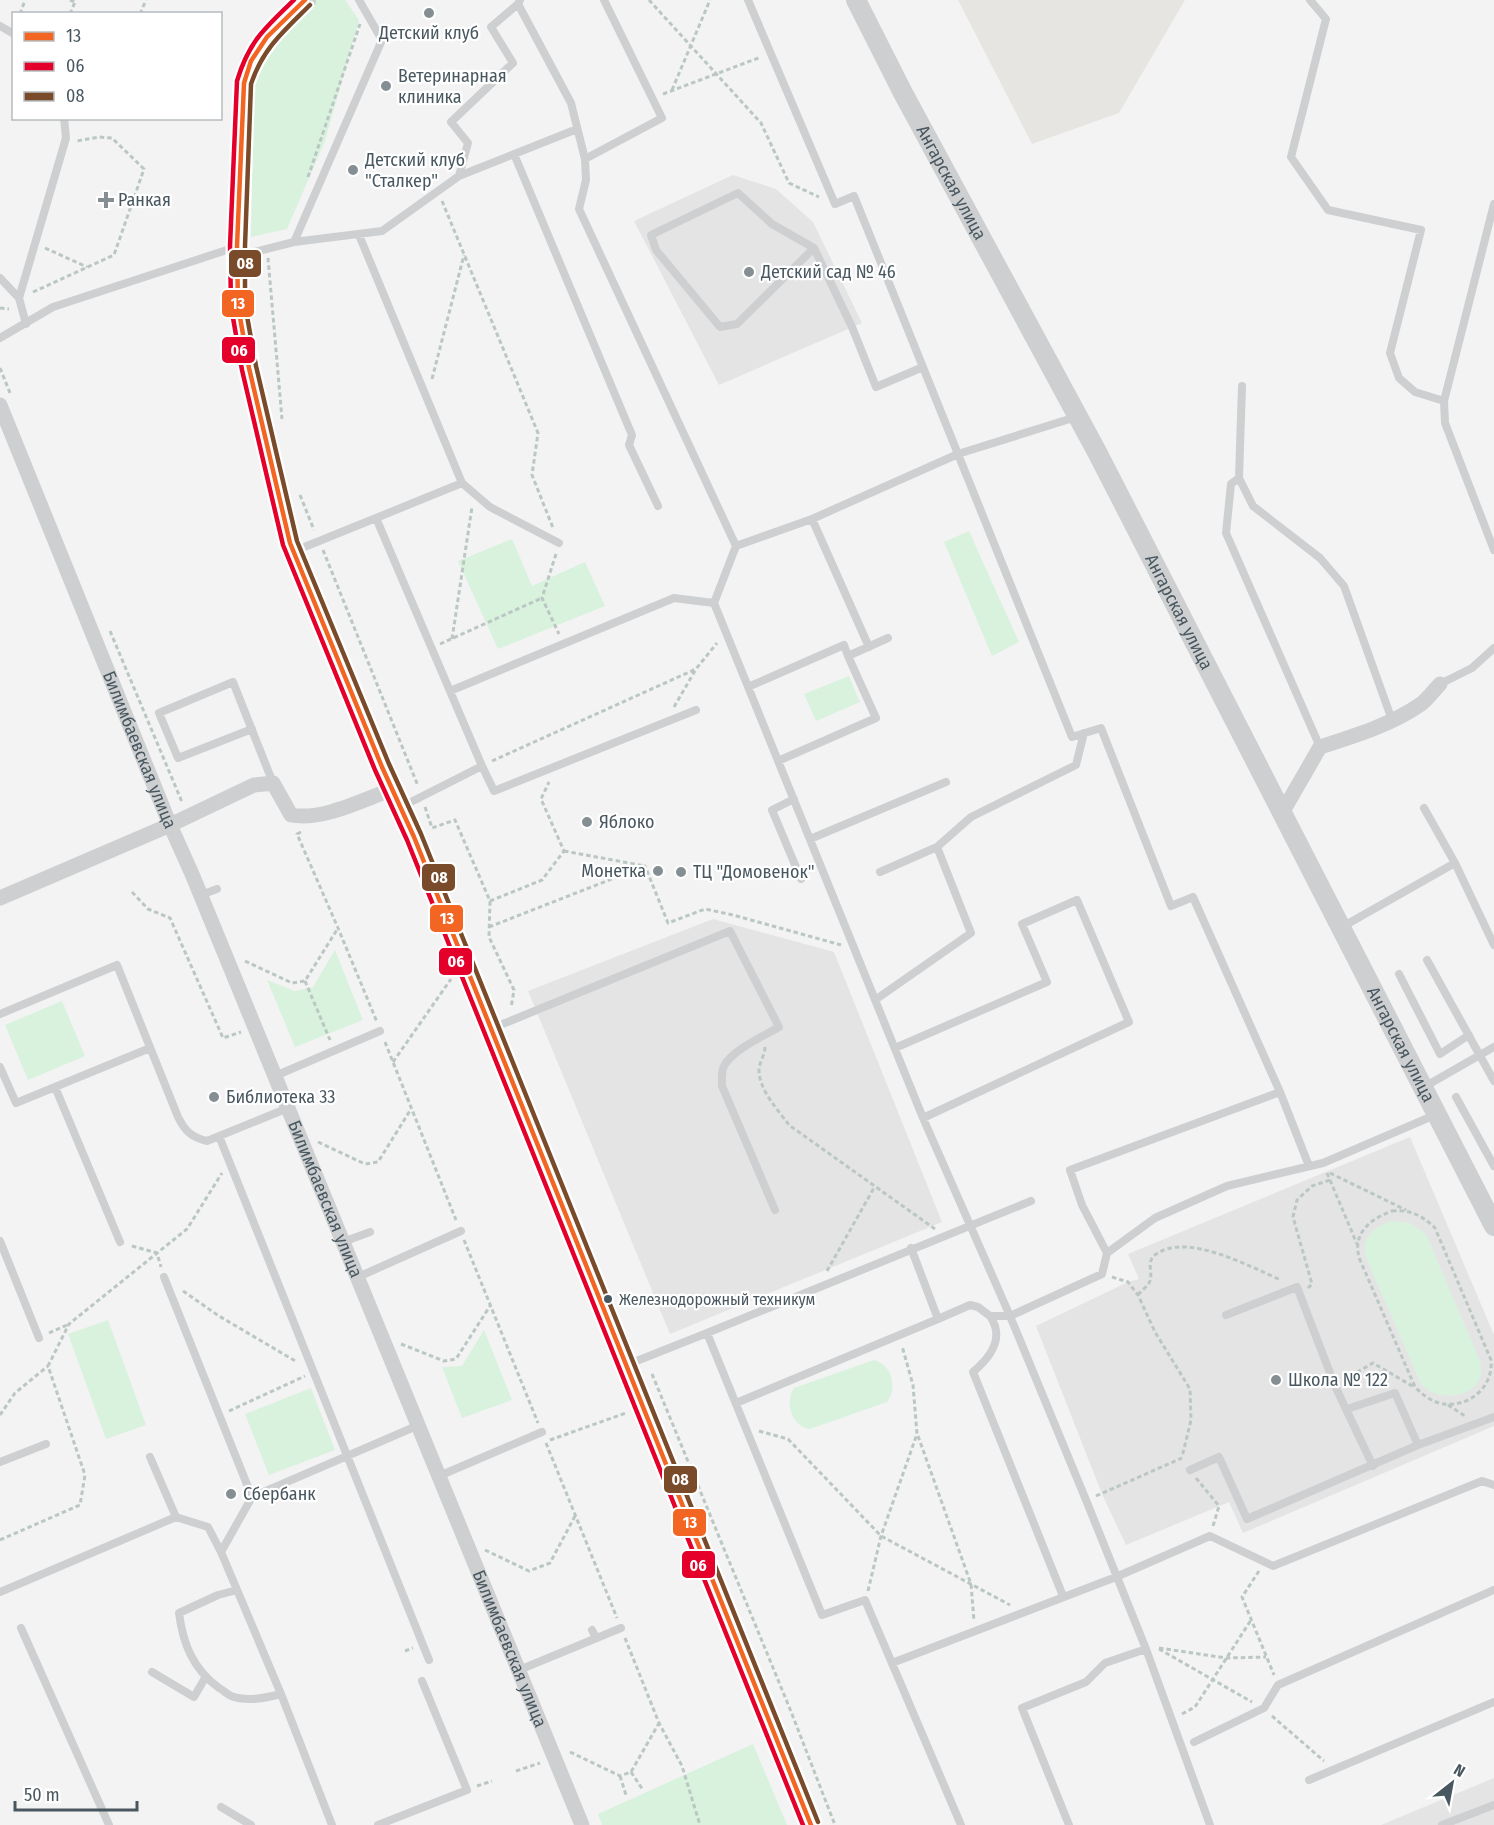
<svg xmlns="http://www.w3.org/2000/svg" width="1494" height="1825" viewBox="0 0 1494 1825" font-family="'Fira Sans Condensed',sans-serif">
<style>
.commercial{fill:#e6e5e2}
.education{fill:#e5e4e5}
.green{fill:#d8f2de}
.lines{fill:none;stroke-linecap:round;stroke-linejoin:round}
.path{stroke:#bbc7c2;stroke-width:3;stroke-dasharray:4.5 3;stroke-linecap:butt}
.service{stroke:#cdcfd1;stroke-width:8}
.minor{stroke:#cdcfd1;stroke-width:15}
.tertiary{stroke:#cdcfd1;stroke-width:20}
.secondary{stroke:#cccfd2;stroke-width:22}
.bus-1-casing{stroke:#fff;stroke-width:9}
.bus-2-casing{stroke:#fff;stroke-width:9}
.bus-3-casing{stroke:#fff;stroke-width:9}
.bus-1{stroke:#f26522;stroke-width:4.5}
.bus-2{stroke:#e4002b;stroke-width:4.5}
.bus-3{stroke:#7a4b2a;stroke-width:4.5}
.poi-dot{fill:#848e93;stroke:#fff;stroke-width:2}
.bus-dot{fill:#495860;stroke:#fff;stroke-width:2}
.labels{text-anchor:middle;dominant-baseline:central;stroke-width:4.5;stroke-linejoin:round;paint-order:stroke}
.bus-label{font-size:16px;fill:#495860;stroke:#fff;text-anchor:start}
.poi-label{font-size:18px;fill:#495860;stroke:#fff;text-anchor:start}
.street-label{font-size:18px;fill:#495860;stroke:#fff}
.line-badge{stroke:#fff;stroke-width:2}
.badge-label{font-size:16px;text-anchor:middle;font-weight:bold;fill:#fff}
</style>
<rect width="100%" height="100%" fill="#f3f3f3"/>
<!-- commercial -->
<path class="commercial" d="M 958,0 L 1185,0 L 1119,113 L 1032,144 Z"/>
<!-- education -->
<path class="education" d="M 733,175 L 776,189 L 813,222 L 862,323 L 719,385 L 634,221 Z
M 713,919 L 834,952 L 942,1222 L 670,1334 L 528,991 Z
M 1410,1137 L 1494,1335 L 1494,1426 L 1243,1533 L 1229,1502 L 1126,1545 L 1102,1494 L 1036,1326 L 1128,1282 L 1139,1279 L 1128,1254 Z
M 1494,1778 L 1494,1825 L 1381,1825 Z"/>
<!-- green -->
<path class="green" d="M 313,0 L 345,0 L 359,20 L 325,141 L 287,229 L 251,237 L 254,84 L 258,65 Z
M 969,531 L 1019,642 L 992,656 L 944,542 Z
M 512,539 L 532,586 L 585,562 L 605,606 L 498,649 L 458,561 Z
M 849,676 L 860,702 L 816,721 L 804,694 Z
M 335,950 L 363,1020 L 295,1047 L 267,980 L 295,991 L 313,987 Z
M 62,1001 L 85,1056 L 28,1080 L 5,1025 Z
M 1392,1221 L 1410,1223 L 1426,1234 L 1479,1359 C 1492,1393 1444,1408 1421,1384 L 1366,1258 C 1360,1238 1374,1227 1392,1221 Z
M 108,1320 L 146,1425 L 106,1439 L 68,1334 Z
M 484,1330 L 512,1400 L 462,1418 L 442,1367 L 462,1366 Z
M 874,1360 C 892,1364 898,1389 887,1402 L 810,1429 C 792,1427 784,1402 794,1388 Z
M 311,1388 L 335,1450 L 269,1475 L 245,1414 Z
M 753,1744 L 787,1825 L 602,1825 L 598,1814 Z"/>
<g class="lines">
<!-- path -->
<path class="path" d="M 70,0 L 75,2 L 76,0
M 649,0 L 761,123 L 789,183 L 819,197
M 20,14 L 25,0
M 70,14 L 75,2
M 140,14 L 146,0
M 672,90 L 710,0
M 663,94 L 761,57
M 308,177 L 360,24
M 442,201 L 538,433 L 532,475 L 553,528
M 45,248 L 87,267
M 268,258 L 282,419
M 33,292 L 114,255 L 144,169 L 112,138 L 99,137 L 77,141
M 0,308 L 9,309
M 0,368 L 10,393
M 432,379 L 464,255
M 300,495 L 314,530
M 323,550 L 418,786
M 556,554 L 542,598 L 559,634
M 110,631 L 182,802
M 452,639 L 472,507
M 440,644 L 542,598
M 674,707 L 696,669 L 717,643
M 492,761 L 696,669
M 425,807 L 432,828 L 455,820 L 490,901 L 489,937 L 514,990 L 511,1008
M 301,832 L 297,834 L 338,928 L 377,1022
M 564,851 L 645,866
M 132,892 L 148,909 L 170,918 L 223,1038 L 241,1032
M 490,901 L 542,880 L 564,851 L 541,799 L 549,782
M 489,927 L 645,866 L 668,923 L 705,909 L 733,915 L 841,945
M 245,961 L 292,983 L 305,981 L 338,928
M 305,981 L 330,1040
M 385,1042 L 456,1220
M 765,1047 C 765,1055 759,1063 759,1070 C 759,1090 778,1110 789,1125 L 935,1229
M 393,1062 L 451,979
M 318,1142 L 365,1164 L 378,1162 L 411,1109
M 1327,1173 L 1357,1244
M 1330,1173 L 1406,1210
M 1392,1211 C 1410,1209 1423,1216 1435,1228 L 1491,1360 C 1494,1389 1465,1410 1439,1403 C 1429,1400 1422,1394 1415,1387 L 1360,1260 C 1351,1234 1370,1219 1392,1211 Z
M 464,1240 L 538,1423
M 132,1246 L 157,1253 L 161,1267
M 827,1271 L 875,1186
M 1112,1277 L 1128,1282 L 1138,1295 L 1155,1332 L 1190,1389 L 1191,1420 L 1182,1457
M 1308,1288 L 1312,1284 L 1293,1217 L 1297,1200 L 1312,1186 L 1330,1180
M 183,1291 L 219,1316 L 297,1362
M 1138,1295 C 1141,1291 1148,1286 1150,1281 C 1153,1272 1146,1262 1155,1255 C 1186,1231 1250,1267 1281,1280
M 49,1333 L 67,1325
M 401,1344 L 444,1361 L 456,1359 L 490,1306
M 652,1374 L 790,1709 L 835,1825
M 1344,1380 L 1373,1363 L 1414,1387
M 1448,1405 L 1465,1416
M 229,1411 L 305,1376
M 0,1415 L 15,1393 L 48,1366
M 759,1431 L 788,1439 L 881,1536 L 1010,1605
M 918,1436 L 971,1584 L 974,1621
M 550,1440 L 626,1413
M 546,1443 L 617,1618
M 1196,1478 L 1219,1506 L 1213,1526
M 1096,1496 L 1182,1458
M 0,1540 L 80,1505 L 85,1475 L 48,1366 L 69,1324 L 187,1229 L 222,1173
M 485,1550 L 529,1571 L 550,1563 L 575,1516
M 1259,1571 L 1242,1597 L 1274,1675
M 868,1591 L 881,1536 L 917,1434 L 913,1385 L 902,1346
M 625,1638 L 659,1723 L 682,1766 L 700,1825
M 1159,1648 L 1226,1658 L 1266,1657
M 1159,1649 L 1252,1702
M 405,1651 L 413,1648
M 1182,1714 L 1195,1707 L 1251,1620
M 1272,1716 L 1324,1761
M 570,1752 L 620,1776 L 631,1772 L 659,1723
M 516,1771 L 540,1763
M 631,1772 L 643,1790
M 620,1776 L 626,1795
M 477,1786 L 492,1781"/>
<!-- service -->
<path class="service" d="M 520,0 L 518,4 L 571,103 L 585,159 L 586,180 L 579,209 L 736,546 L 714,603 L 923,1118 L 1010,1316 L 1086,1500 L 1146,1649 L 1210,1825
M 748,0 L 835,204 L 854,196 L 1072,737 L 1101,728 L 1171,906 L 1193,897 L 1280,1092 L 1309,1166
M 1310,0 L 1326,19 L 1291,157 L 1328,210 L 1421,230 L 1390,353 L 1399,378 L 1415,392 L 1444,401
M 0,26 L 14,34
M 514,154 L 632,435 L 629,445 L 658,506
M 585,159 L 662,118 L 604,0
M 459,176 L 468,143 L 451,122 L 513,63 L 491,27 L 518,4
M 1494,204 L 1444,401 L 1445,423 L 1494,550
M 359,235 L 462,483 L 376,518 L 482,766 L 403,806
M 294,242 L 382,40 L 359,0
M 814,248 L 772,224 L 738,193 L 651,235 L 656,250 L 720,327 L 737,324 L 814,248 L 852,327 L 876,387 L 923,367
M 239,256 L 294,242 L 382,231 L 459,176 L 577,129
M 0,278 L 19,298 L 26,324
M 19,298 L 66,138 L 64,118
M 0,338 L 53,307 L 236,247
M 1242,386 L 1239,478 L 1231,484 L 1226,533 L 1320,747
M 1239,478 L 1253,506 L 1320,558 L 1344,586 L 1392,720
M 462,483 L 490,507 L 559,543
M 812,519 L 869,647
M 736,546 L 812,519 L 958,454 L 1076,417
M 297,550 L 376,518
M 1440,684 L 1472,668 L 1494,648
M 748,687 L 844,645 L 848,656
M 450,691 L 674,598 L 714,603
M 252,729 L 178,758 L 159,713 L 233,682 L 273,783
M 778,761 L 876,718 L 848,656 L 888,638
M 482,766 L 494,791 L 696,710
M 794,799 L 772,810 L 801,879
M 1424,808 L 1455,863 L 1494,945
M 810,839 L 946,782
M 937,847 L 971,817 L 1076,765 L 1084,733
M 201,895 L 217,889
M 1342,927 L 1455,863
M 1427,960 L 1494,1081
M 1399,974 L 1440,1054 L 1469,1035
M 875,1000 L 971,933 L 937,847 L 880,872
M 0,1014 L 117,965 L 178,1117 C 185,1131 191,1137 207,1141 L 288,1108
M 493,1028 L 730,931 L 779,1027 C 764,1036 732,1050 724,1066 C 721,1072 722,1079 722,1086 L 775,1210
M 895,1048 L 1047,982 L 1022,924 L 1077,900 L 1129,1022 L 923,1118
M 0,1067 L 16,1103 L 150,1048
M 275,1076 L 380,1031
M 55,1087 L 120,1242
M 1424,1087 L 1494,1047
M 1456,1097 L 1494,1166
M 219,1136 L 429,1660
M 0,1241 L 39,1338
M 343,1242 L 370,1232
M 1107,1253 L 1155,1218 L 1227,1186 L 1323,1163 L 1435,1115
M 164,1277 L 252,1497
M 358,1277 L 461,1231
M 1226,1315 L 1297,1287 L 1335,1386 L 1373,1466
M 990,1316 C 1005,1338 991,1357 973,1372 L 1063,1596
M 938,1319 L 970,1305 L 978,1307 L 990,1316 L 1010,1316 L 1102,1274 L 1107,1253 L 1082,1205 L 1070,1170 L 1280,1092
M 707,1333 L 1031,1201
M 629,1364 L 707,1333 L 822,1615 L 865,1600 L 961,1825
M 736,1403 L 938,1319 L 911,1248
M 1347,1409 L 1395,1393 L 1418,1445
M 150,1457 L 176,1517 L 208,1527 L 221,1552
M 0,1462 L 46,1444
M 1190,1470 L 1219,1457 L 1247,1519 L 1418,1445 L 1494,1417
M 439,1476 L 542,1432
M 237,1590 L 218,1595 L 179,1613 C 183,1644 193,1669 219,1688 C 223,1690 227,1694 231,1696 C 247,1702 265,1698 281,1694
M 0,1592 L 176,1517
M 21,1628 L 109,1825
M 592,1630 L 596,1638
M 892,1663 L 1116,1577 L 1210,1536 L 1273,1566 L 1482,1481 L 1494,1485
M 519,1670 L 621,1628
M 152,1672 L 194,1697 L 205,1678
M 1194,1742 L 1264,1708 L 1278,1685 L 1494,1590
M 1309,1780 L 1494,1702
M 221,1807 L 251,1825
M 332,1825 L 281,1694 L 221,1552 L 252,1497 L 419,1425
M 378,1825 L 467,1790 L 422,1681
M 1069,1825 L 1022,1708 L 1086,1682 L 1105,1663 L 1146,1649
M 1442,1825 L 1494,1805"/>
<!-- minor -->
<g class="minor">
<path id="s1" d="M 0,405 L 170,825 L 192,874 L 582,1825"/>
<path d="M 1282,813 L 1320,747 C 1354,736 1391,725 1421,704 C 1428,699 1434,690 1440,684"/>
<path d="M 0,898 L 170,825 L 254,785 L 273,783 L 291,815 C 323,821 362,800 393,789"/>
</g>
<!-- tertiary -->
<path class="tertiary" id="s2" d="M 856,0 L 903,93 L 1097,452 L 1494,1226"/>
<!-- secondary -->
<path class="secondary" d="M 305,0 L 267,37 L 251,61 L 244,83 L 237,246 L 238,306 L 249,368 L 290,543 L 382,767 L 414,837 L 811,1825"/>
<!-- bus-1 casing -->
<g class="bus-1-casing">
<path id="bus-1" d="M 305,0 L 267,37 L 251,61 L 244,83 L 237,246 L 238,306 L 249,368 L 290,543 L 382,767 L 414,837 L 811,1825"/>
</g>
<!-- bus-2 casing -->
<g class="bus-2-casing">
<path id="bus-2" d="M 294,0 C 265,28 249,41 237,81 L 230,246 L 231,306 L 242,370 L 283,545 L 375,770 L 407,840 L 803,1825"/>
</g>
<!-- bus-3 casing -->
<g class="bus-3-casing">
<path id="bus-3" d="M 310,5 C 284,31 263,48 251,84 L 245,246 L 245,305 L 256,366 L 297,541 L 389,764 L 421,834 L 818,1822"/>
</g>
<!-- bus-1 -->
<use href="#bus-1" class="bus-1"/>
<!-- bus-2 -->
<use href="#bus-2" class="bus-2"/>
<!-- bus-3 -->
<use href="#bus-3" class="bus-3"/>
</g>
<!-- markers -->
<g class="poi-dot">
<circle cx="429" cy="13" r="6"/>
<circle cx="386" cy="86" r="6"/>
<circle cx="353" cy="170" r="6"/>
<path d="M103 191h6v6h6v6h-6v6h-6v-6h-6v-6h6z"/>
<circle cx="749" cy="272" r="6"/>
<circle cx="587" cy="822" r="6"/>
<circle cx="658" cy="871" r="6"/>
<circle cx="681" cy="872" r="6"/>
<circle cx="214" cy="1097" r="6"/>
<circle cx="1276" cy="1380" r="6"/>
<circle cx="231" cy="1494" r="6"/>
</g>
<circle class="bus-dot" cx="608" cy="1299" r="5"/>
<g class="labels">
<!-- bus labels -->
<g class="bus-label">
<text x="619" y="1299">Железнодорожный техникум</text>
</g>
<!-- poi labels -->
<g class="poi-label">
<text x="429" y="33" text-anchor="middle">Детский клуб</text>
<text x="398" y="76">Ветеринарная<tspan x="398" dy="21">клиника</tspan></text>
<text x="365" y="160">Детский клуб<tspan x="365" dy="21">"Сталкер"</tspan></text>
<text x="118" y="200">Ранкая</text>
<text x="761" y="272">Детский сад № 46</text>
<text x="599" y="822">Яблоко</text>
<text x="646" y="871" text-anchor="end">Монетка</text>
<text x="693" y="872">ТЦ "Домовенок"</text>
<text x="226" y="1097">Библиотека 33</text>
<text x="1288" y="1380">Школа № 122</text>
<text x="243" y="1494">Сбербанк</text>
</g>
<!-- street labels -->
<g class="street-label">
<text stroke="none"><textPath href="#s2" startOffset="206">Ангарская улица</textPath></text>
<text stroke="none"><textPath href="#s2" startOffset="692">Ангарская улица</textPath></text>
<text stroke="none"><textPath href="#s1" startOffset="372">Билимбаевская улица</textPath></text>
<text stroke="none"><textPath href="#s2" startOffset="1178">Ангарская улица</textPath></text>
<text stroke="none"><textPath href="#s1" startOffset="858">Билимбаевская улица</textPath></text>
<text stroke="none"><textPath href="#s1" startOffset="1344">Билимбаевская улица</textPath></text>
</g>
</g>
<g class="line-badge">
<rect x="228" y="249" width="34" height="29" rx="6" fill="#7a4b2a"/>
<rect x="221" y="289" width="34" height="29" rx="6" fill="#f26522"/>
<rect x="221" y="336" width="35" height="28" rx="6" fill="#e4002b"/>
<rect x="421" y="863" width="35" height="29" rx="6" fill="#7a4b2a"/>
<rect x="429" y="904" width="35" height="29" rx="6" fill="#f26522"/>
<rect x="438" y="947" width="35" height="29" rx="6" fill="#e4002b"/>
<rect x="663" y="1465" width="35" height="29" rx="6" fill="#7a4b2a"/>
<rect x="672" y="1508" width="35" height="29" rx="6" fill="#f26522"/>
<rect x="681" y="1550" width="35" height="29" rx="6" fill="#e4002b"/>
</g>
<g class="badge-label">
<text x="245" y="269">08</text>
<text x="238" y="309">13</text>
<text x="239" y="356">06</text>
<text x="439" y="883">08</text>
<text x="447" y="924">13</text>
<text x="456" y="967">06</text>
<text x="680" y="1485">08</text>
<text x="690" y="1528">13</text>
<text x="698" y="1571">06</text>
</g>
<!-- legend -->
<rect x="12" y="12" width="210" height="108" fill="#ffffff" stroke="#b6bcbf" stroke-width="1.5"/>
<rect x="24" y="32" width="30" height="9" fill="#f26522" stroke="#b6bcbf" stroke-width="1.5"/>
<text x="66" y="42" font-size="18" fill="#495860">13</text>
<rect x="24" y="62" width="30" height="9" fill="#e4002b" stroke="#b6bcbf" stroke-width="1.5"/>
<text x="66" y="72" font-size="18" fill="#495860">06</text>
<rect x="24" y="92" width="30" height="9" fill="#7a4b2a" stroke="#b6bcbf" stroke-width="1.5"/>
<text x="66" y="102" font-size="18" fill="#495860">08</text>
<!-- north arrow -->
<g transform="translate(1452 1783) rotate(31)" stroke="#ffffff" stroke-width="4.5" paint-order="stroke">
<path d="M0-4.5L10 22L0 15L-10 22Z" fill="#495860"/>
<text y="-9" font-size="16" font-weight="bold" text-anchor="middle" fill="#495860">N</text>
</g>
<!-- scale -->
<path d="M15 1801v9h122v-9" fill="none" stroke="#495860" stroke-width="3"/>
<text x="24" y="1801" font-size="18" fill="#495860" stroke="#ffffff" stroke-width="4.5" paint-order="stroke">50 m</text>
</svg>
